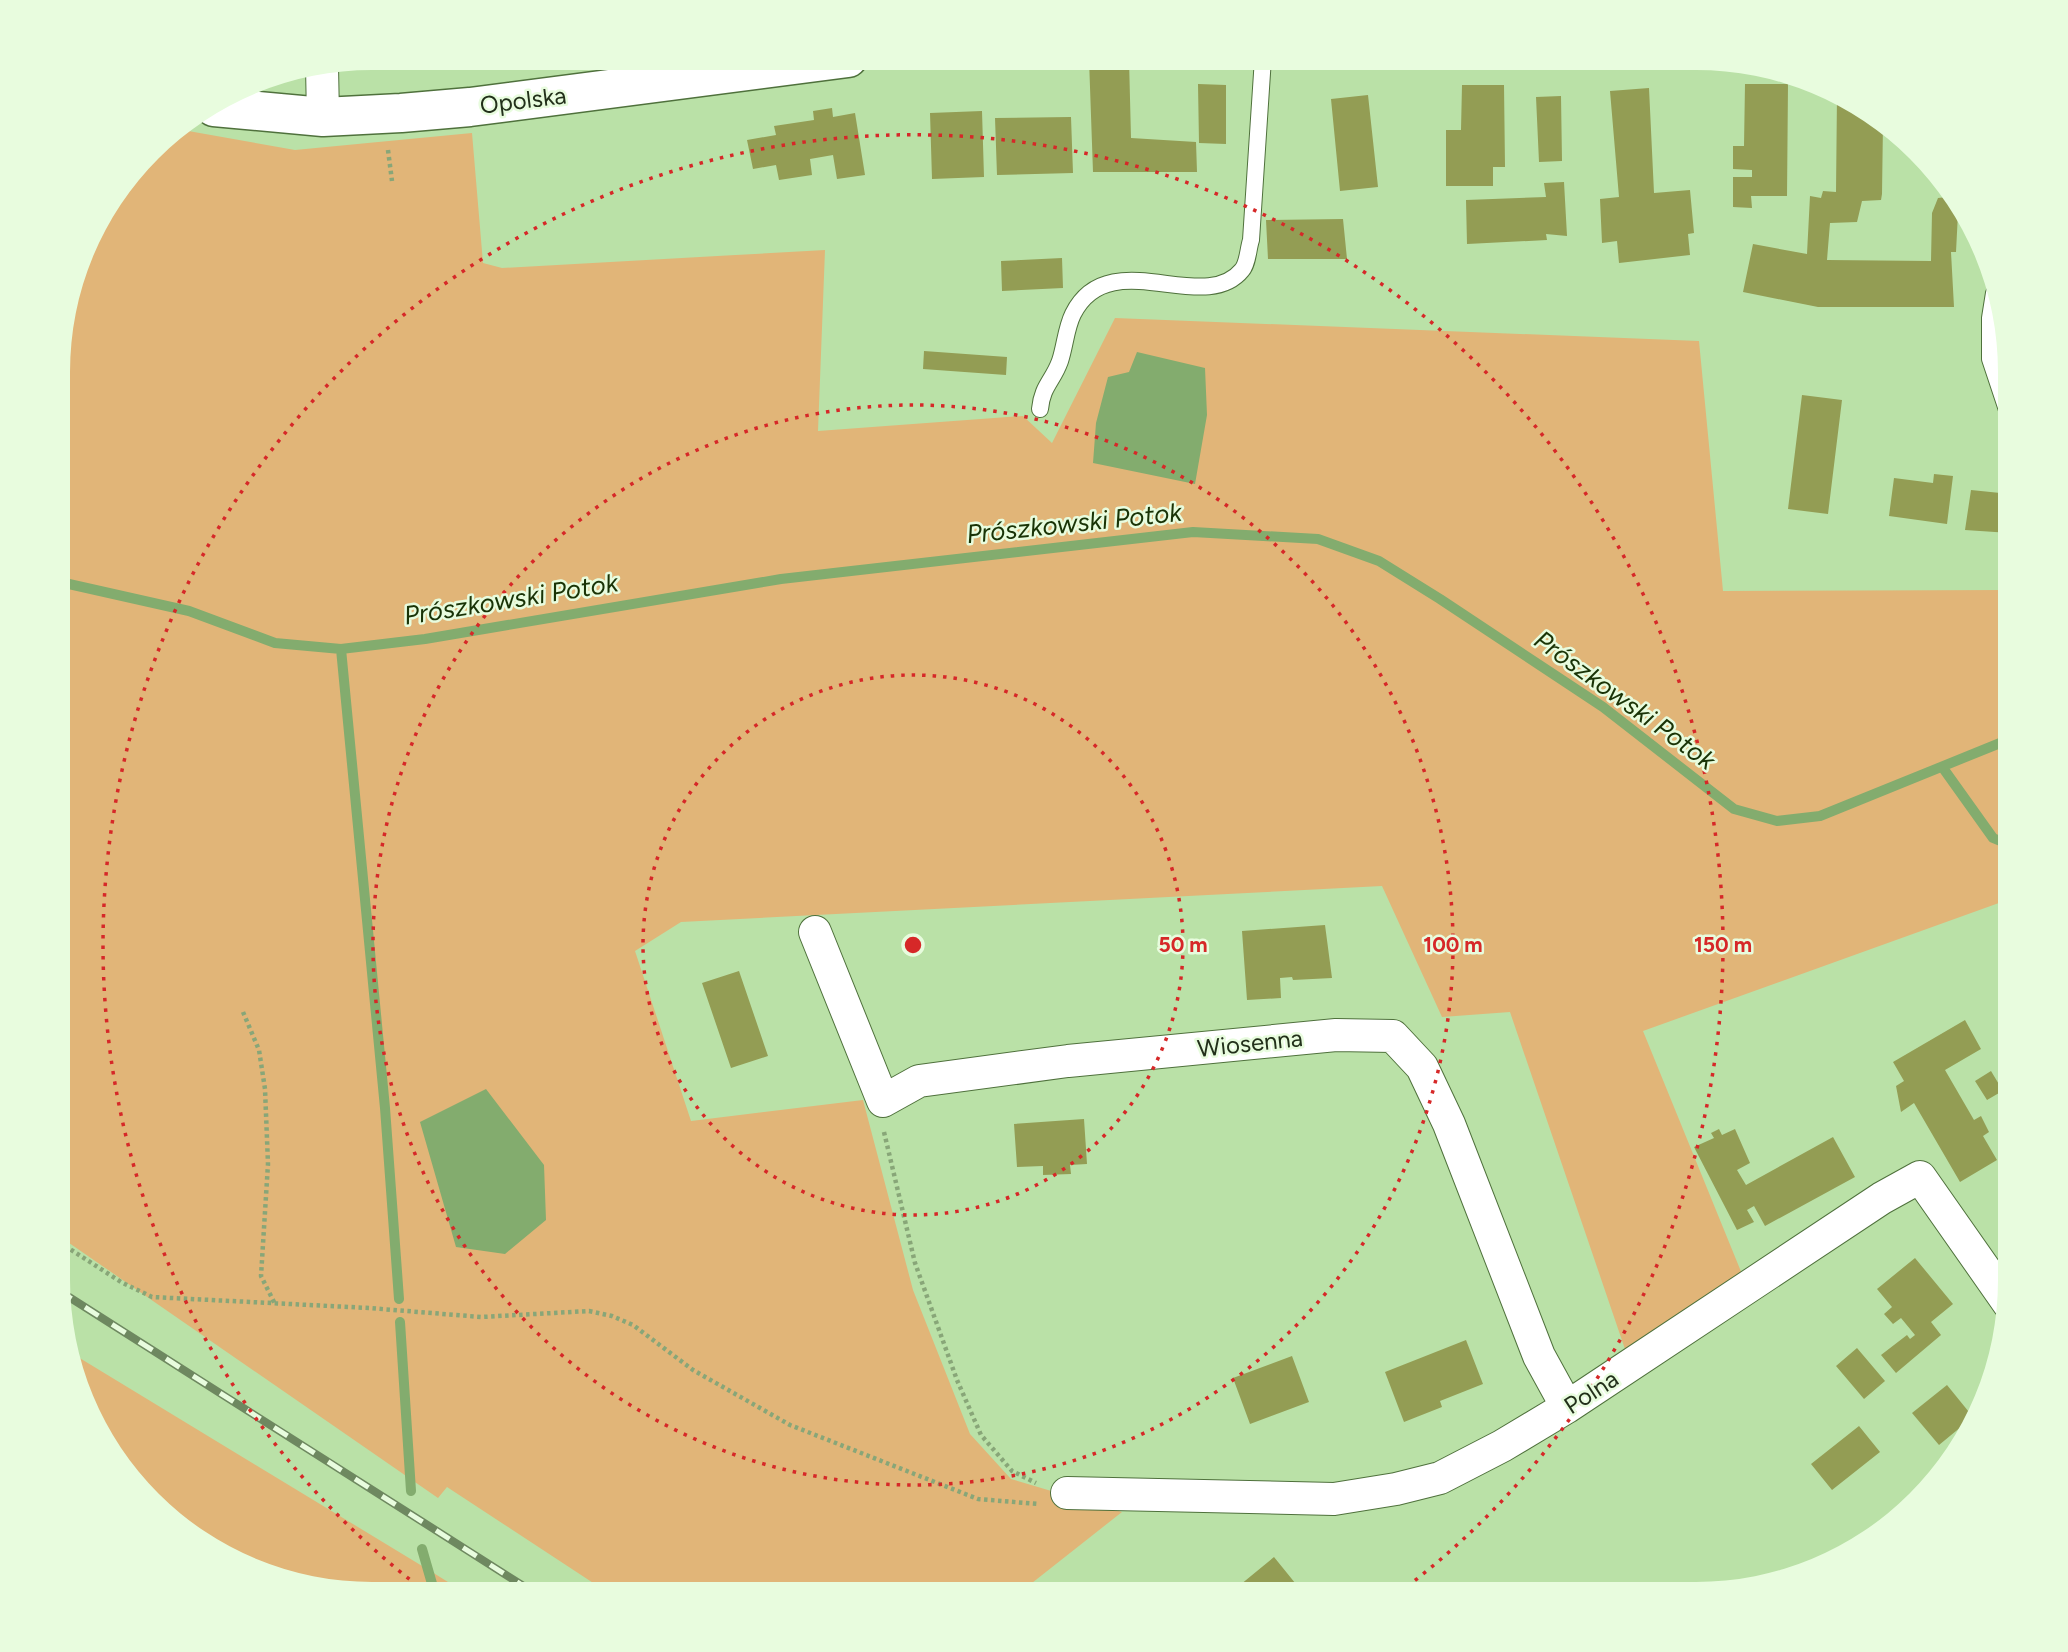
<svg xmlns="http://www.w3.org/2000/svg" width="2068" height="1652" viewBox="0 0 2068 1652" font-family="Figtree,sans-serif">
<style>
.green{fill:#e1b578}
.water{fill:#83ac6e}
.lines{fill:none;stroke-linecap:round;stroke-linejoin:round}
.stream{stroke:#83ac6e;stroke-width:10}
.building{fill:#939d54}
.service-casing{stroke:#4f713c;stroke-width:18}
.minor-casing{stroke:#4f713c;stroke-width:34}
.tertiary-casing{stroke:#4f713c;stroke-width:41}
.path{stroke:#88a678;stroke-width:4.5;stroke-dasharray:3.5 3.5;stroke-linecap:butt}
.service{stroke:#fff;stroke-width:16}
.minor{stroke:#fff;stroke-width:32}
.tertiary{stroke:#fff;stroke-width:38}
.rail-casing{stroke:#6e8860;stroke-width:8}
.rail{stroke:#e8fcde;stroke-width:5;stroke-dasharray:16;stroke-linecap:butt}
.ring{fill:none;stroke:#d62828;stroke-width:3.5;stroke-dasharray:3.5 7}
.labels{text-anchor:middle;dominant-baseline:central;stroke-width:5;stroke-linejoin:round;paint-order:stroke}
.street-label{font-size:24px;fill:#22301a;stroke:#e8fcde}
.water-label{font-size:26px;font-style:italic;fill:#193306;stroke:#e8fcde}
.centre{fill:#d62828;stroke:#e8fcde;stroke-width:3.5}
.ring-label{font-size:21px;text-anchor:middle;font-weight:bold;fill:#d62828;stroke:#e8fcde;stroke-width:5;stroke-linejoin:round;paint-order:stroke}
</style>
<rect width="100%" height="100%" fill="#bae1a7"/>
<!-- green -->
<path class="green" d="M 177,129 L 295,150 L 472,133 L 483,263 L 502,268 L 825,250 L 818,431 L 1023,416 L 1052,443 L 1115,318 L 1699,341 L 1723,591 L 2010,590 L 2010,899 L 1643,1031 L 1742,1274 L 1627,1355 L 1510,1012 L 1442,1017 L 1382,886 L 681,922 L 635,951 L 691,1121 L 863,1100 L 913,1290 L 970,1434 L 1011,1479 L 1122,1512 L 1018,1594 L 610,1594 L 447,1487 L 438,1498 L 59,1236 L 61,331 L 100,215 L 165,136 Z
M 73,1354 L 432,1572 L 467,1594 L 352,1594 L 252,1570 L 165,1516 L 90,1419 Z"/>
<!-- water -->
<path class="water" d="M 1137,352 L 1205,368 L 1207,415 L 1195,484 L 1093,463 L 1096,423 L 1108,377 L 1129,372 Z
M 486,1089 L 544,1165 L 546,1220 L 505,1254 L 456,1247 L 420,1122 Z"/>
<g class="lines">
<!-- stream -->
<path class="stream" d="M 60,582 L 189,611 L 275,643 L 341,649 L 425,639 L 781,579 L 1193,532 L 1318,539 L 1379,561 L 1440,599 L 1603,707 L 1734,809 L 1777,821 L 1820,816 L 2010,739
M 341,649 L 385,1108 L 399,1299
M 1943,768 L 1993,838 L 2010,845
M 400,1322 L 411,1491
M 422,1549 L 435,1594"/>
</g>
<!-- building -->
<path class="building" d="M 1089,59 L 1129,59 L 1131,138 L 1196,142 L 1197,172 L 1093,172 Z
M 1198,84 L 1226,85 L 1226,144 L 1199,143 Z
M 1745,84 L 1788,84 L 1787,196 L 1751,196 L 1752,208 L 1733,207 L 1733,177 L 1752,177 L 1752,170 L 1733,169 L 1733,146 L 1744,146 Z
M 1462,85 L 1504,85 L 1505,167 L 1493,167 L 1493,186 L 1446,186 L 1446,130 L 1461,130 Z
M 1649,88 L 1654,193 L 1690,190 L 1694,233 L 1688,234 L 1690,255 L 1619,263 L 1617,241 L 1602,243 L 1600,199 L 1619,197 L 1610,91 Z
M 1368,95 L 1378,187 L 1340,191 L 1331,99 Z
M 1837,95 L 1883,123 L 1882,194 L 1881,200 L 1862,201 L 1857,222 L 1830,223 L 1827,260 L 1931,261 L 1932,213 L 1938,198 L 1947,197 L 1958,213 L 1956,252 L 1951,252 L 1954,307 L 1818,307 L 1743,292 L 1753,244 L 1807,254 L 1810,196 L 1821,198 L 1823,191 L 1836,192 Z
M 1561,96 L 1562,161 L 1539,162 L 1536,97 Z
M 832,108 L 833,117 L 855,113 L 865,175 L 837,179 L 833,155 L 810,159 L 812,175 L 779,180 L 776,165 L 753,169 L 747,140 L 776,135 L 774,126 L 814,120 L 813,111 Z
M 982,111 L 984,177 L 932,179 L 930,113 Z
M 1071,117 L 1073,173 L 997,175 L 995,118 Z
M 1564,182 L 1567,236 L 1546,234 L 1547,240 L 1467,244 L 1466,200 L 1546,197 L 1544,183 Z
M 1343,219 L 1347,259 L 1268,259 L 1266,220 Z
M 1062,258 L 1063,288 L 1002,291 L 1001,261 Z
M 924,351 L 1007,357 L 1006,375 L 923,369 Z
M 1802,395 L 1842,400 L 1828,514 L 1788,509 Z
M 1934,474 L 1953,476 L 1947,524 L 1889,516 L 1894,478 L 1933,483 Z
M 1971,490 L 2010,494 L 2010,533 L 1965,530 Z
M 1325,925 L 1332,978 L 1293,980 L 1292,977 L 1280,978 L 1281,998 L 1247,1000 L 1242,931 Z
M 739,971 L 768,1056 L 731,1068 L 702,983 Z
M 1965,1020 L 1981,1049 L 1945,1070 L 1974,1120 L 1981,1116 L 1989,1132 L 1983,1136 L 1997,1160 L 1960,1182 L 1914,1103 L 1901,1112 L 1896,1086 L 1904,1081 L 1893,1062 Z
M 1991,1071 L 2003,1091 L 2010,1087 L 2010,1110 L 1999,1093 L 1987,1100 L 1975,1081 Z
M 1084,1119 L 1087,1164 L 1070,1165 L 1071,1174 L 1043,1175 L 1043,1166 L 1017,1167 L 1014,1124 Z
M 1719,1129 L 1722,1135 L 1735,1129 L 1750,1163 L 1737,1170 L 1746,1185 L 1833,1137 L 1855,1177 L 1765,1226 L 1754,1206 L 1747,1210 L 1754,1222 L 1737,1230 L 1694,1147 L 1714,1138 L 1711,1133 Z
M 1915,1258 L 1953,1304 L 1931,1322 L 1941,1335 L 1896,1373 L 1881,1355 L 1907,1335 L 1910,1339 L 1915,1335 L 1901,1318 L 1893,1324 L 1884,1314 L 1892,1307 L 1877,1289 Z
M 1466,1340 L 1483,1384 L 1440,1401 L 1442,1407 L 1404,1422 L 1385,1372 Z
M 1857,1348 L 1885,1381 L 1864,1399 L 1836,1366 Z
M 1292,1356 L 1309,1402 L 1250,1424 L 1233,1378 Z
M 1947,1385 L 1973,1417 L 1939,1445 L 1912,1413 Z
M 1859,1426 L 1880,1452 L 1832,1490 L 1811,1464 Z
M 1274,1557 L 1304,1594 L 1229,1594 Z"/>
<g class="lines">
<!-- service casing -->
<g class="service-casing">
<path id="service" d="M 1994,293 L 1990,318 L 1990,359 L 2010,419
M 1040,409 C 1042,386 1053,381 1060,361 C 1065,346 1066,328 1073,314 C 1109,242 1204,317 1242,270 C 1248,263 1248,249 1251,240 L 1263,58"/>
</g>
<!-- minor casing -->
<g class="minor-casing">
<path id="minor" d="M 322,66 L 323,117
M 815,932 L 883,1101 L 919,1081 L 1068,1061 L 1336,1035 L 1393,1036 L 1422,1067 L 1449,1124 L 1539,1356 L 1567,1407
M 1067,1493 L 1334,1499 L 1396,1489 L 1440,1478 L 1502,1446 L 1567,1407 L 1882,1198 L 1920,1177 L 2009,1304"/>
</g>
<!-- tertiary casing -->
<g class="tertiary-casing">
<path id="tertiary" d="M 214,107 L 323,117 L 401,113 L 470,107 L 848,58"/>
</g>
<!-- path -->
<path class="path" d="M 388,150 L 392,181
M 243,1012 L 259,1050 L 265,1089 L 268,1164 L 261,1276 L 275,1304
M 884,1132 L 915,1263 L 957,1380 L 981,1435 L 1012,1471 L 1036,1483
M 59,1242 L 121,1282 L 152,1297 L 369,1308 L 481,1317 L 589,1311 L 612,1316 L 633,1325 L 693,1370 L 790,1425 L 978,1499 L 1038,1504"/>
<!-- service -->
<use href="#service" class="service"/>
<!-- minor -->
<use href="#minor" class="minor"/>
<!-- tertiary -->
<use href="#tertiary" class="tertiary"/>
<!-- rail casing -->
<g class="rail-casing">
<path id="rail" d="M 58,1290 L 536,1594"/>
</g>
<!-- rail -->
<use href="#rail" class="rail"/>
</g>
<!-- distance rings -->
<g class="ring">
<circle cx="913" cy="945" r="270"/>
<circle cx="913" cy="945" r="540"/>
<path d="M426 1592A810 810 0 1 1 1400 1592"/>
</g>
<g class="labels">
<!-- street labels -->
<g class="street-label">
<text transform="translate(523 100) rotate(-7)">Opolska</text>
<text transform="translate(1250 1043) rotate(-6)">Wiosenna</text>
<text transform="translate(1591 1392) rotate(-33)">Polna</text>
</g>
<!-- water labels -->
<g class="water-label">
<text transform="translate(1074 523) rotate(-6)">Prószkowski Potok</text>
<text transform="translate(511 599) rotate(-9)">Prószkowski Potok</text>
<text transform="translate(1625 700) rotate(36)">Prószkowski Potok</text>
</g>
</g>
<!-- crop -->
<path d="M0 0H2068V1652H0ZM372 70H1696A302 302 0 0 1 1998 372V1280A302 302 0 0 1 1696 1582H372A302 302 0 0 1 70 1280V372A302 302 0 0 1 372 70Z" fill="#e8fcde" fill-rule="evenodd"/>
<circle cx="913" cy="945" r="10" class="centre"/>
<g class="ring-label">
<text x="1183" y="952">50 m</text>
<text x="1453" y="952">100 m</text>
<text x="1723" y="952">150 m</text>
</g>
</svg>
